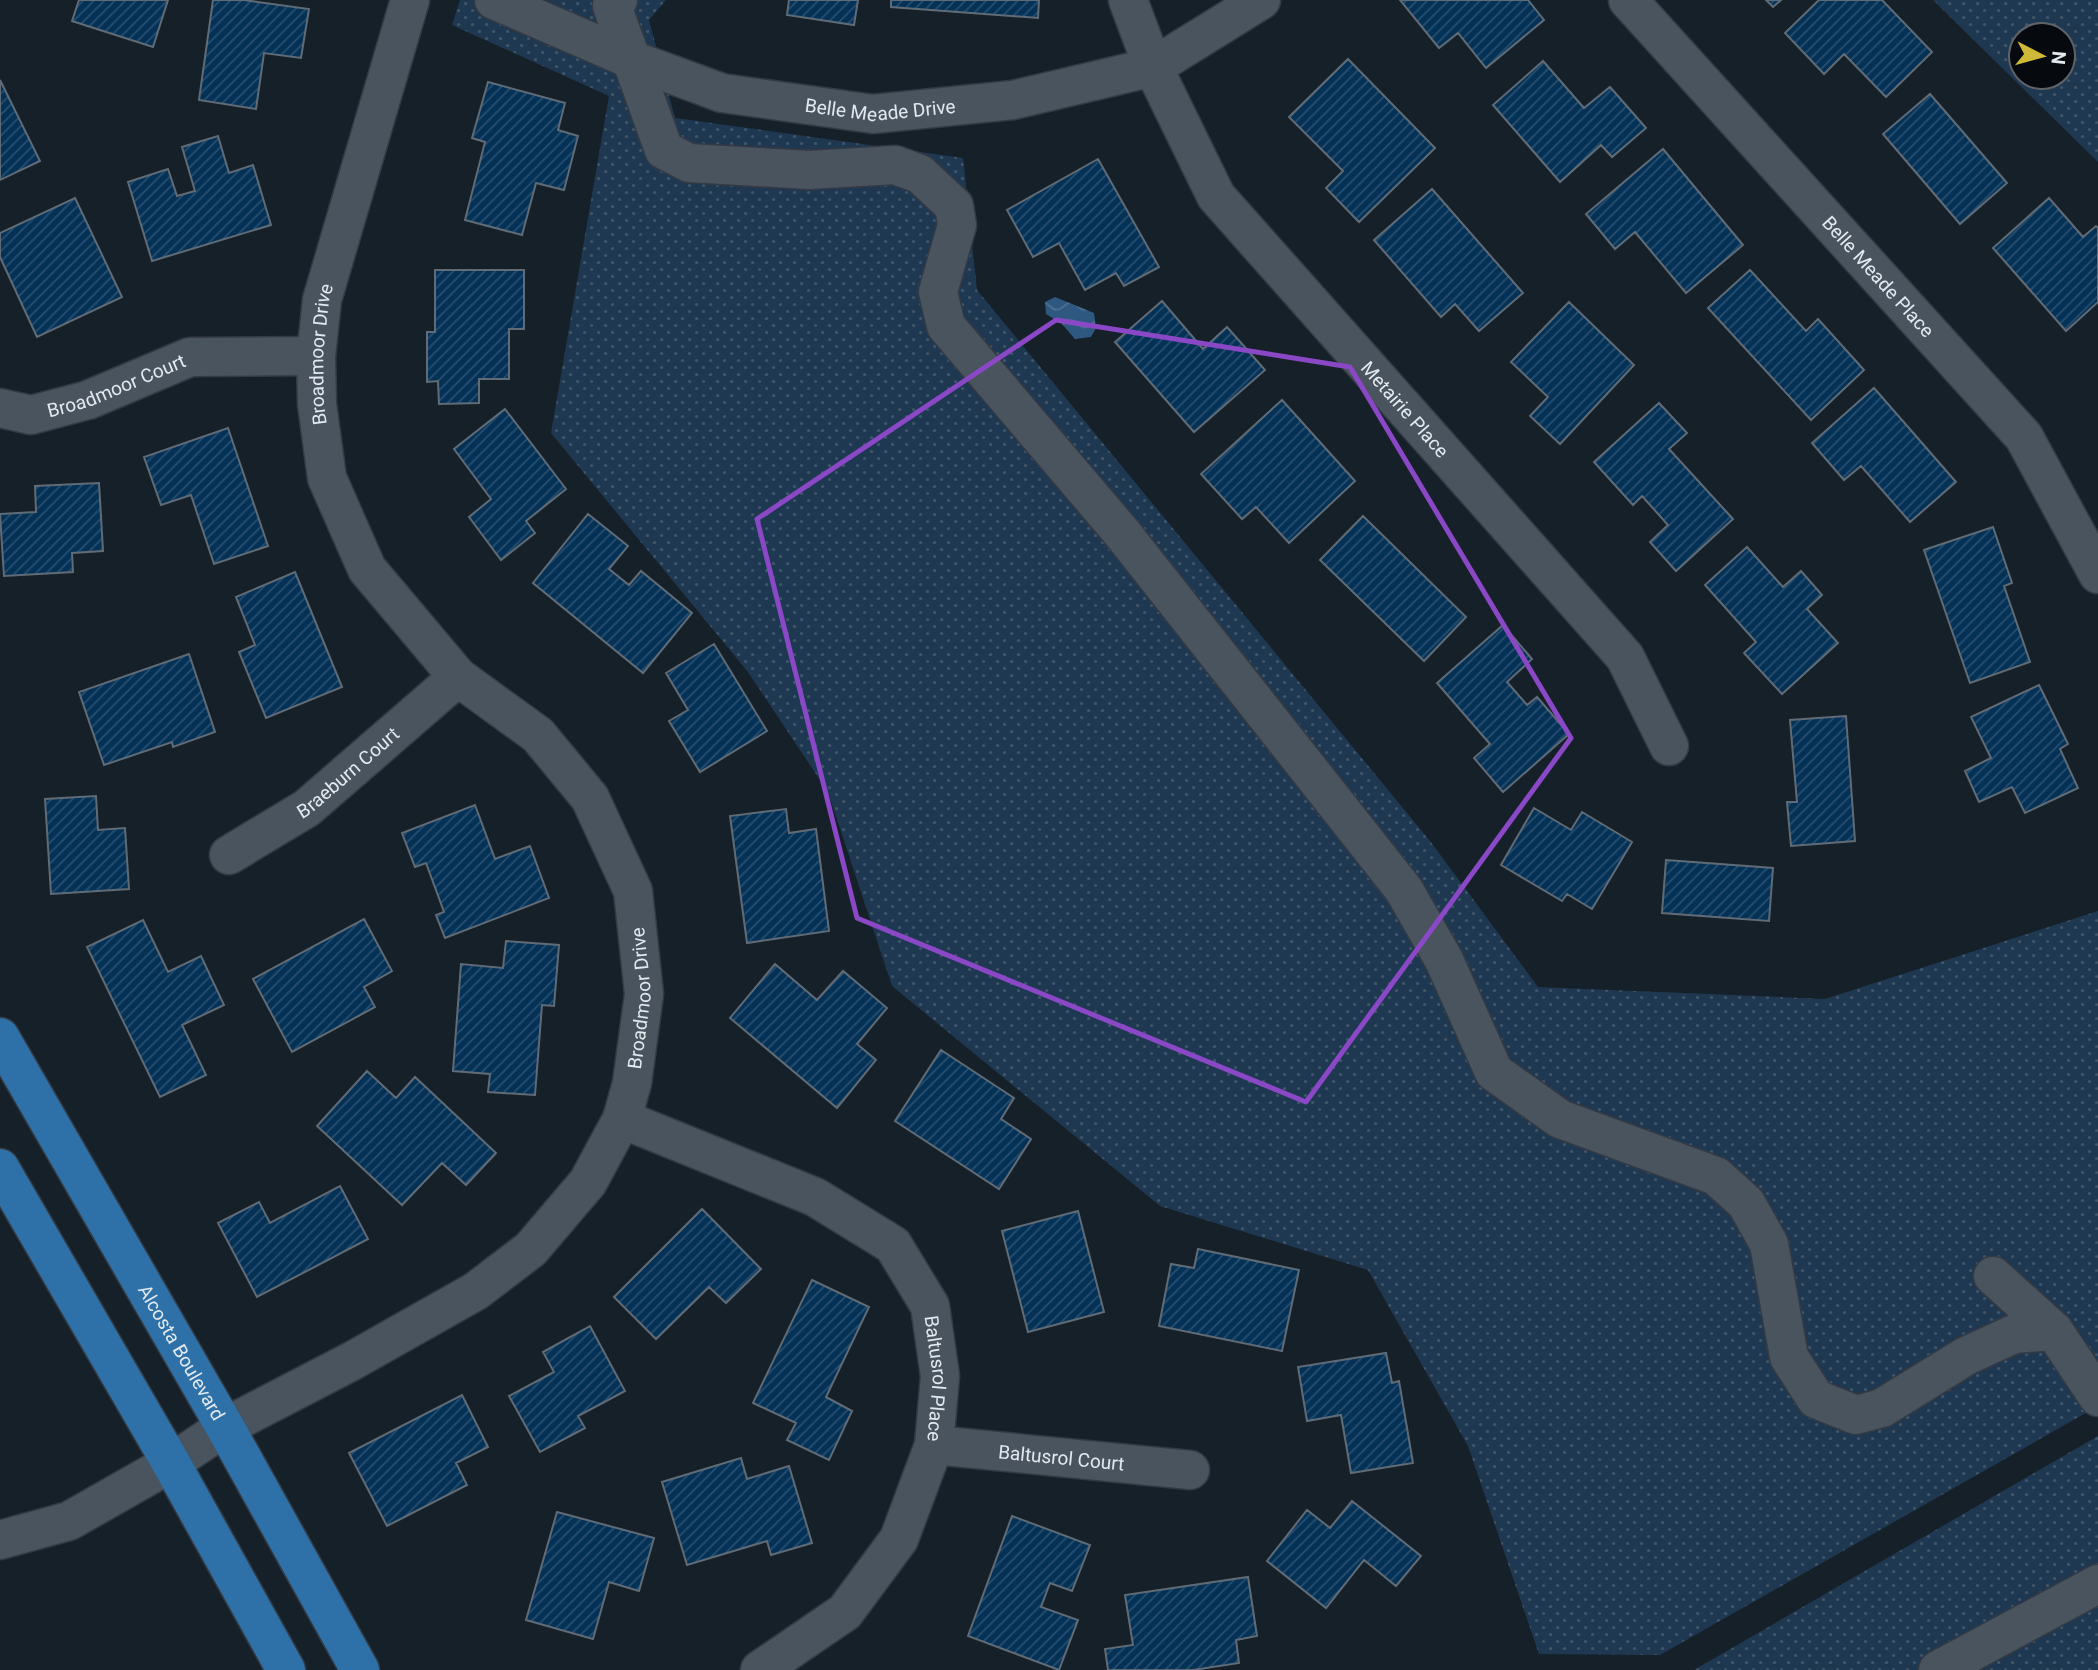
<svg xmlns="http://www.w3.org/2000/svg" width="2098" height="1670" viewBox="0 0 2098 1670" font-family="Roboto,sans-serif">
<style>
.grass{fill:url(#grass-dots);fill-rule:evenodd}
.water{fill:url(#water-waves)}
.building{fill:url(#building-hatch);stroke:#5f6b76;stroke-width:2}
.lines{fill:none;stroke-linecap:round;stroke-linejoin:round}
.minor-casing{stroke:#343a43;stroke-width:41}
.major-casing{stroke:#343a43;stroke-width:41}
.minor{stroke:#49545f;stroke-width:38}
.major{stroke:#2d71a8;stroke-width:38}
.marked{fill:none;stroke:#8b48c6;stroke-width:5;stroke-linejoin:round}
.labels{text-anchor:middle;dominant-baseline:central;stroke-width:7;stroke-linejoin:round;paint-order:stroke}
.street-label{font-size:19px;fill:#e3e9f0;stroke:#06090d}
</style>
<defs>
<pattern id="grass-dots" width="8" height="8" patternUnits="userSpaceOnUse" patternTransform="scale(1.75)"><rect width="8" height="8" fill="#1f3851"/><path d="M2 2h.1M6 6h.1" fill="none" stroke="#3f556a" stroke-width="1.8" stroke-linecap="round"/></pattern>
<pattern id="water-waves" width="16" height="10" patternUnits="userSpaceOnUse" patternTransform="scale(1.75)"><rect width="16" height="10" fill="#2f5880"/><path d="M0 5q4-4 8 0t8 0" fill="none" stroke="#4d7092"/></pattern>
<pattern id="building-hatch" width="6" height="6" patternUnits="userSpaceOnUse" patternTransform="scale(1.75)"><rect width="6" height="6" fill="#043156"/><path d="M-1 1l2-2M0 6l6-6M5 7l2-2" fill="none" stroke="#284f6f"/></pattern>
</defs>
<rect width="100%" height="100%" fill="#162029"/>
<!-- grass -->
<path class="grass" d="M 460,0 L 666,0 L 649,20 L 675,118 L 963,158 L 977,290 L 1430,841 L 1538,987 L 1825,999 L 2098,911 L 2098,1406 L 1660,1655 L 1539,1654 L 1468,1446 L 1368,1270 L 1160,1206 L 892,986 L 828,792 L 748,672 L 551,433 L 609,96 L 452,25 Z
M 1933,0 L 2098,0 L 2098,162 ZM 2021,35 L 2063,35 L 2063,77 L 2021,77 Z
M 2098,1436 L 2098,1670 L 1694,1670 Z"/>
<!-- water -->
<path class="water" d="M 1055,297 L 1094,313 L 1096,328 L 1091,337 L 1075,339 L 1062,324 L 1046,314 L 1045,302 Z"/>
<!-- building -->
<path class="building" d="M 79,0 L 168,0 L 153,47 L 72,21 Z
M 213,0 L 244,0 L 309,9 L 301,58 L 264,53 L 256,109 L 199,100 Z
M 789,0 L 858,0 L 854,25 L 787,15 Z
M 891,0 L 1039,0 L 1038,18 L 891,7 Z
M 1400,0 L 1528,0 L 1544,20 L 1486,68 L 1458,33 L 1439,48 Z
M 1766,0 L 1781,0 L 1773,7 Z
M 1819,0 L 1882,0 L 1932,52 L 1886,97 L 1844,54 L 1824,74 L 1785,33 Z
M 1348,59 L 1435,148 L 1359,222 L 1326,188 L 1343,171 L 1289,117 Z
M 1543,61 L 1584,108 L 1610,87 L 1646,128 L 1612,157 L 1601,145 L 1560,182 L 1493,105 Z
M 0,80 L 40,161 L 0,180 Z
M 488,82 L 565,103 L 558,130 L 578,136 L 564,190 L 536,183 L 522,235 L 465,220 L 485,142 L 472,138 Z
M 1930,94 L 2007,183 L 1960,224 L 1883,134 Z
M 218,136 L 229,173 L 253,165 L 271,225 L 152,261 L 128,182 L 168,169 L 177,196 L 195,191 L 182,147 Z
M 1663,149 L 1743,245 L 1686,293 L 1635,232 L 1615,249 L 1586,214 Z
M 1098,159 L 1159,267 L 1124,286 L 1116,273 L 1085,290 L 1059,243 L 1033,257 L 1007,210 Z
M 1432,189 L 1523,293 L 1479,331 L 1455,304 L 1441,317 L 1374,240 Z
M 75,198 L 122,297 L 37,337 L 0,257 L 0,233 Z
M 2049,198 L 2083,237 L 2096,226 L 2098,228 L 2098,302 L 2066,331 L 1993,248 Z
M 435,270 L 524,270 L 524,329 L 509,329 L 509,379 L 479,379 L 479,403 L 439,404 L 438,381 L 427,382 L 427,332 L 435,332 Z
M 1750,270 L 1806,331 L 1818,319 L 1864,370 L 1811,420 L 1708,308 Z
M 1162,301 L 1203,349 L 1227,327 L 1265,370 L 1194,432 L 1115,342 Z
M 1569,302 L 1634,365 L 1560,444 L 1530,416 L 1548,397 L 1511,362 Z
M 1874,388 L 1956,482 L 1910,522 L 1861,466 L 1844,480 L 1812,443 Z
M 1282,400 L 1355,481 L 1289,543 L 1256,507 L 1242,519 L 1201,474 Z
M 1659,403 L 1687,433 L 1669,449 L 1733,519 L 1676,571 L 1650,542 L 1668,525 L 1642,496 L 1633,505 L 1594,462 Z
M 505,409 L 566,489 L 526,521 L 535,533 L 501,560 L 469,517 L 491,499 L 454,449 Z
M 228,428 L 268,546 L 214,564 L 191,495 L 161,505 L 144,457 Z
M 99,483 L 103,551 L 72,553 L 73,572 L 4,576 L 0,514 L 36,512 L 35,486 Z
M 588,514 L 628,546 L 609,569 L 629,585 L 641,571 L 692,613 L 643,673 L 533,583 Z
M 1363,516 L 1466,617 L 1424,661 L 1320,560 Z
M 1993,527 L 2012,583 L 2004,586 L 2030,662 L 1970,683 L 1924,550 Z
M 1747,547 L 1783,587 L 1801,571 L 1822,595 L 1807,609 L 1838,643 L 1782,694 L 1744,653 L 1756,642 L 1705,585 Z
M 295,572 L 342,687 L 266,718 L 239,652 L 255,645 L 236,597 Z
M 1503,625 L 1532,659 L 1507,682 L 1527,705 L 1537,697 L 1569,734 L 1503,792 L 1474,758 L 1490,744 L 1437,683 Z
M 714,644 L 767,731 L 700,772 L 669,721 L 688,710 L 666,673 Z
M 189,654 L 215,732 L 173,747 L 172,742 L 104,765 L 79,692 Z
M 2039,685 L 2068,744 L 2060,749 L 2078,788 L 2025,813 L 2012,787 L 1979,802 L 1965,771 L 1991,758 L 1971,717 Z
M 1846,716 L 1855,841 L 1791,846 L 1787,802 L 1797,802 L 1790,720 Z
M 96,796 L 98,830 L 125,828 L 129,889 L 51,894 L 45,799 Z
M 475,805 L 495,859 L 530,846 L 549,898 L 445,938 L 436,915 L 444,912 L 426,863 L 415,867 L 402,833 Z
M 1534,808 L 1571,830 L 1582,812 L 1632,842 L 1592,909 L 1567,894 L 1562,901 L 1501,865 Z
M 786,809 L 789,833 L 816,829 L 829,931 L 747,943 L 730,816 Z
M 1666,860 L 1773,868 L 1769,921 L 1662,913 Z
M 364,919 L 392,971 L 364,987 L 375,1007 L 292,1052 L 253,979 Z
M 143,920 L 168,972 L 201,956 L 224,1005 L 182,1025 L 206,1075 L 160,1097 L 87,947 Z
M 506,941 L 559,945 L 554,1006 L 542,1005 L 535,1095 L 488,1092 L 490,1074 L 453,1071 L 461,964 L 503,968 Z
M 775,964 L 817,1000 L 843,971 L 887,1008 L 857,1044 L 876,1060 L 837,1108 L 730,1018 Z
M 941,1050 L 1014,1098 L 1001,1119 L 1031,1139 L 999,1189 L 895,1121 Z
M 367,1071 L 396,1098 L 415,1077 L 496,1153 L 466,1185 L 442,1163 L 402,1205 L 317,1126 Z
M 340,1186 L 368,1239 L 257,1297 L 218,1223 L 259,1202 L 270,1223 Z
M 702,1209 L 761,1269 L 726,1303 L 709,1287 L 656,1339 L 614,1297 Z
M 1078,1211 L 1104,1312 L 1028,1332 L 1002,1231 Z
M 1198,1249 L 1299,1270 L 1282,1351 L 1159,1326 L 1171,1264 L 1194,1268 Z
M 812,1280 L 869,1307 L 826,1397 L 852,1411 L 829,1460 L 787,1440 L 796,1423 L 753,1403 Z
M 590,1326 L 625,1391 L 578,1416 L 585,1428 L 540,1452 L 509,1396 L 554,1372 L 543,1352 Z
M 1386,1353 L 1392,1383 L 1399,1381 L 1413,1463 L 1351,1473 L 1341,1415 L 1307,1421 L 1298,1367 Z
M 462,1395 L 488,1447 L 456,1463 L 467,1485 L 387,1526 L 349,1453 Z
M 741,1458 L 747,1479 L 789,1466 L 812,1543 L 771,1555 L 767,1541 L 687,1565 L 662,1482 Z
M 1352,1501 L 1421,1556 L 1396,1586 L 1364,1560 L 1326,1608 L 1267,1561 L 1307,1510 L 1330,1528 Z
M 557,1512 L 654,1538 L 639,1591 L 609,1582 L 593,1639 L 526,1620 Z
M 1012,1516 L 1090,1545 L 1072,1591 L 1050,1583 L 1041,1607 L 1078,1620 L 1059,1670 L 968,1636 Z
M 1248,1577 L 1257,1636 L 1236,1640 L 1239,1663 L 1193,1670 L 1108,1670 L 1105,1649 L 1133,1645 L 1125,1595 Z"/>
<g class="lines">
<!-- minor casing -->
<g class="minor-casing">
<g id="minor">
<path id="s1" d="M 494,0 L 635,61 L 722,93 L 873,114 L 1013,100 L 1153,67 L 1261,0"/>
<path d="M 618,0 L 612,6 L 664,150 L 689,163 L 809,170 L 895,165 L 920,174 L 954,206 L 957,225 L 938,292 L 946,326 L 1122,533 L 1404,890 L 1444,960 L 1494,1072 L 1560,1119 L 1716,1176 L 1746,1203 L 1769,1244 L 1789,1357 L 1816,1399 L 1856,1415 L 1882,1408 L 1966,1356 L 2014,1334 L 2054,1331"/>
<path id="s2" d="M 1128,0 L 1153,67 L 1216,196 L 1625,657 L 1669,746"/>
<path id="s3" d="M 1628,0 L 2024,437 L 2098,574"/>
<path id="s4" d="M 0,408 L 31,415 L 88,400 L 190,357 L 316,356"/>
<path id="s5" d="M 229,855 L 307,808 L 458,677"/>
<path id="s6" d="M 622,1119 L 815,1197 L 893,1245 L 930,1306 L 940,1376 L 934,1445 L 899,1539 L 845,1612 L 760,1670"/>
<path d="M 1993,1276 L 2054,1331 L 2098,1397"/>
<path id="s7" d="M 934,1445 L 1190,1470"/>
<path id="s8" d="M 0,1540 L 69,1521 L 171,1463 L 225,1427 L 352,1361 L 476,1291 L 531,1249 L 588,1182 L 622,1119 L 632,1083 L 644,994 L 633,891 L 590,798 L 538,735 L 458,677 L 367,569 L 327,478 L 317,404 L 316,356 L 322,300 L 410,0"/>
<path d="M 1938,1670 L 2098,1584"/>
</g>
</g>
<!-- major casing -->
<g class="major-casing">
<g id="major">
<path id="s9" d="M 0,1037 L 225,1427 L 360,1670"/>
<path d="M 0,1168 L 171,1463 L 286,1670"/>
</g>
</g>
<!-- minor -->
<use href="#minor" class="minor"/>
<!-- major -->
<use href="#major" class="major"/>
</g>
<!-- marked area -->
<path class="marked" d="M 1056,320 L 1350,367 L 1571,738 L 1306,1102 L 857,918 L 757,519 Z"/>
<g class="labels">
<!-- street labels -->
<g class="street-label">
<text stroke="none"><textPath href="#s1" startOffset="406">Belle Meade Drive</textPath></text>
<text stroke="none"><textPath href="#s3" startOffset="373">Belle Meade Place</textPath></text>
<text stroke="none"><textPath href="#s8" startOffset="1647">Broadmoor Drive</textPath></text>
<text stroke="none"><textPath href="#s4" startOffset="122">Broadmoor Court</textPath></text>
<text stroke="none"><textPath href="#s2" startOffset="500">Metairie Place</textPath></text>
<text stroke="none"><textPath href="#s5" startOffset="145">Braeburn Court</textPath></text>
<text stroke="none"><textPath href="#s8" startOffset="891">Broadmoor Drive</textPath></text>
<text stroke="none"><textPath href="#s9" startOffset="364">Alcosta Boulevard</textPath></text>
<text stroke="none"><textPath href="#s6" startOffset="444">Baltusrol Place</textPath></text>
<text stroke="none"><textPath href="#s7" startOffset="128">Baltusrol Court</textPath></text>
</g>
</g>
<!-- north arrow -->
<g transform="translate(2042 56) rotate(96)"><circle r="33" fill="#06090d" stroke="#5e6368" stroke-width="2"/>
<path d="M0-5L12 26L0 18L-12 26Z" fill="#ceb837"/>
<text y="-10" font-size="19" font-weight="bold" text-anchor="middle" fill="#e3e9f0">N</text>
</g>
</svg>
